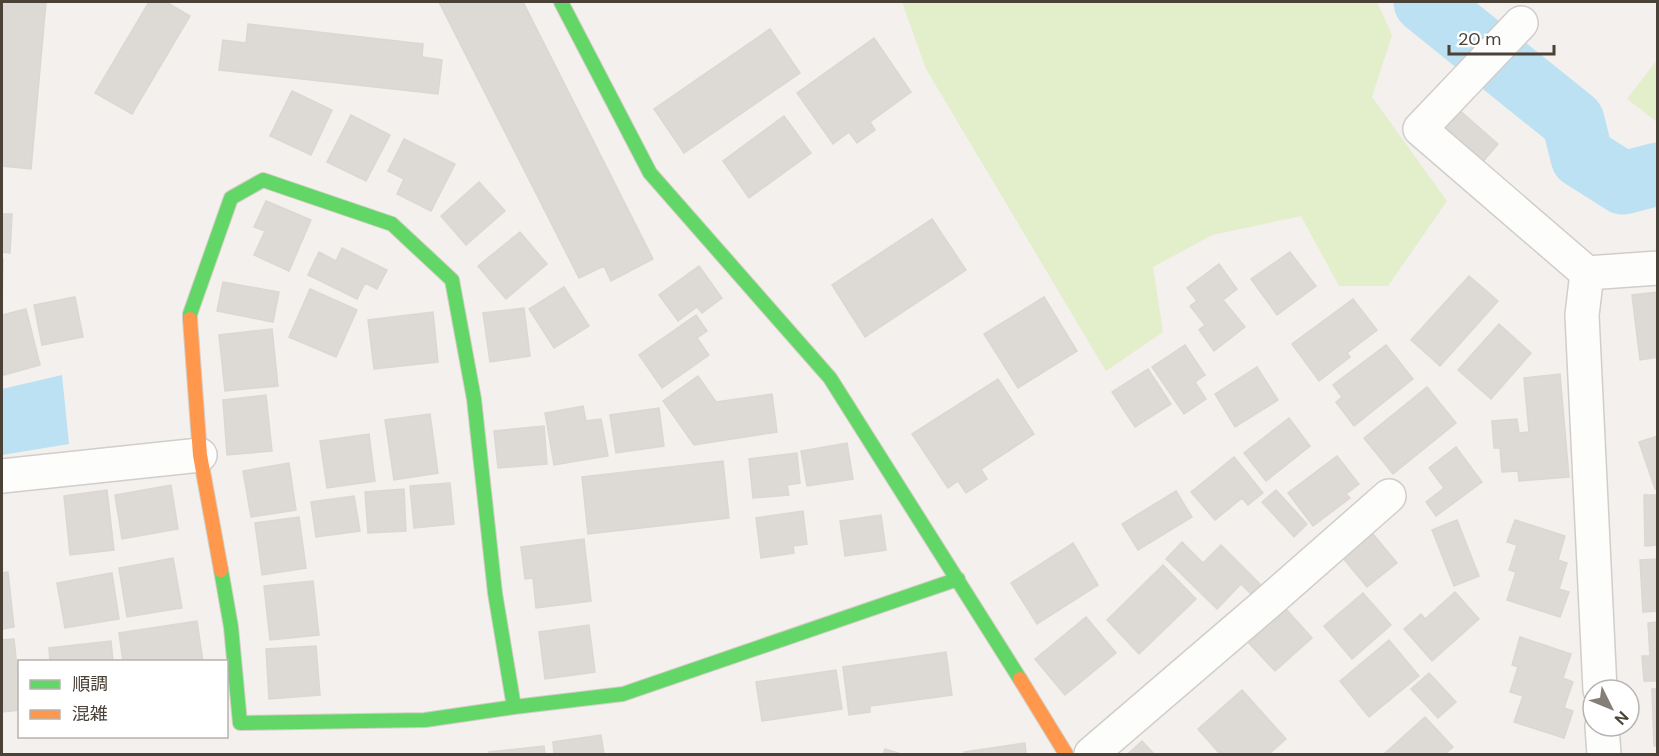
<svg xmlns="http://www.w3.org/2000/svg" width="1659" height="756" viewBox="0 0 1659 756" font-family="'DM Sans','Noto Sans JP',sans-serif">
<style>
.green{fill:#e3eecb}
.water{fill:#bbe1f3}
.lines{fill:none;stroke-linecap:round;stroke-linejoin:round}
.river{stroke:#bbe1f3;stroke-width:63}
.building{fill:#ddd9d5;stroke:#dbd7d2;stroke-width:1.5}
.street-casing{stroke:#d1ceca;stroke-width:36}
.fast-casing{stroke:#d4cec4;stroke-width:16}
.slow-casing{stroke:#d4cec4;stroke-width:16}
.street{stroke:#fdfdfc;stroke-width:33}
.fast{stroke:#63d668;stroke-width:14}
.slow{stroke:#ff974d;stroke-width:14}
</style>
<rect width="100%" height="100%" fill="#f3f0ed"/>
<!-- green -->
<path class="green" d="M 902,2 L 1377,2 L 1392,35 L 1372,97 L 1447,201 L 1388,286 L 1339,286 L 1301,216 L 1212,235 L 1153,267 L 1163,332 L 1106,371 L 926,69 Z
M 1657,60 L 1657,122 L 1627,99 Z"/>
<!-- water -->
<path class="water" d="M 62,375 L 69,444 L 2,455 L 2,389 Z"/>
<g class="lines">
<!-- river -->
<path class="river" d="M 1425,2 L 1573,121 L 1582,157 L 1623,183 L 1658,174"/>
</g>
<!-- building -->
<path class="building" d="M 2,2 L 46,2 L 31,169 L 2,166 Z
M 149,2 L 166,2 L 190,16 L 132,114 L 95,93 Z
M 439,2 L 523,2 L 653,259 L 611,281 L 604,266 L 579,278 Z
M 248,24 L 423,44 L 422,57 L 442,60 L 438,94 L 219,70 L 223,40 L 246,43 Z
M 770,29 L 800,73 L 684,153 L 654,109 Z
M 874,38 L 911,92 L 870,122 L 875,130 L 857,143 L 849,132 L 833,144 L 797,93 Z
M 292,91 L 332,110 L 311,155 L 270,136 Z
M 1457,108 L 1498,144 L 1480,165 L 1439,130 Z
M 351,115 L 390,135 L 366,181 L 327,162 Z
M 784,116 L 811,153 L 749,198 L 723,161 Z
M 404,139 L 455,164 L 431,211 L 397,194 L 404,179 L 388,171 Z
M 479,182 L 505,211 L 466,245 L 441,216 Z
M 266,201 L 311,220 L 289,271 L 254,255 L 265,231 L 254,227 Z
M 2,214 L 12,214 L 10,253 L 2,252 Z
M 932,219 L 966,270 L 865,337 L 832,285 Z
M 520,232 L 547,264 L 506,299 L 478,266 Z
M 342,248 L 387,270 L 377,289 L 365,283 L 357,299 L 308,275 L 319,252 L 336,261 Z
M 1290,252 L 1316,286 L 1277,315 L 1251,279 Z
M 2,259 L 3,259 L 2,304 Z
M 1219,264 L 1237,289 L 1223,300 L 1245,327 L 1214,351 L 1199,330 L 1205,325 L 1190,306 L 1197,301 L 1187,288 Z
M 699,266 L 722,298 L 702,313 L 697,307 L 678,321 L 659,295 Z
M 1469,276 L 1498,301 L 1440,366 L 1411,340 Z
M 223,282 L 279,292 L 273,322 L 217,311 Z
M 564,287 L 589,326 L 554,348 L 529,309 Z
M 310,289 L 357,310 L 336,357 L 289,337 Z
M 1658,292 L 1658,357 L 1640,360 L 1632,295 Z
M 75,297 L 83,337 L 42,345 L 34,305 Z
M 1044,297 L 1077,351 L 1018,388 L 984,334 Z
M 1353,299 L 1377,330 L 1347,353 L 1350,357 L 1319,381 L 1292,344 Z
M 524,308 L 530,356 L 490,362 L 483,313 Z
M 26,309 L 40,365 L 4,375 L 2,366 L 2,315 Z
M 433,312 L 438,362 L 374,369 L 368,320 Z
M 696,315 L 707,331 L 697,338 L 709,355 L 662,388 L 639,355 Z
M 1499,324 L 1531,353 L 1491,399 L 1458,370 Z
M 272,329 L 278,386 L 225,391 L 219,335 Z
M 1185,345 L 1205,375 L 1195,382 L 1206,399 L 1184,414 L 1152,367 Z
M 1386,345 L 1413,379 L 1354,426 L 1336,402 L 1342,397 L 1333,385 Z
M 1257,367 L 1278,400 L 1235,427 L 1215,394 Z
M 1148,369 L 1171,404 L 1135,427 L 1112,392 Z
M 1560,374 L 1569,477 L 1519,481 L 1518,471 L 1502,472 L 1500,448 L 1494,448 L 1492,421 L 1517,419 L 1519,433 L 1529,432 L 1524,378 Z
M 698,376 L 716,402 L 772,394 L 777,432 L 694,445 L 663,401 Z
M 998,379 L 1034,434 L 981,469 L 987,479 L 966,493 L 958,481 L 948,488 L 912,434 Z
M 1427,387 L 1456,423 L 1393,474 L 1364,438 Z
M 266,395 L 272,451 L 227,455 L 223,400 Z
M 583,406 L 586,421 L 601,419 L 608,456 L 554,465 L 545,413 Z
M 659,408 L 664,446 L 616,453 L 610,415 Z
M 430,414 L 438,473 L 394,480 L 385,420 Z
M 1289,418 L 1310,446 L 1266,481 L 1244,453 Z
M 544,426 L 547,464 L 498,468 L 494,431 Z
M 369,434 L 375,481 L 327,488 L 320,441 Z
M 1658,436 L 1658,489 L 1655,489 L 1639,442 Z
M 847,443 L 853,479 L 807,486 L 801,451 Z
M 1456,447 L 1482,482 L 1436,516 L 1426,502 L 1444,488 L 1429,468 Z
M 797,453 L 800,483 L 787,485 L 789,495 L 753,498 L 749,459 Z
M 1337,456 L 1359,484 L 1346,494 L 1350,498 L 1313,526 L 1288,493 Z
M 1234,457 L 1263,493 L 1248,505 L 1242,498 L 1215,520 L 1191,492 Z
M 723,461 L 729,518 L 588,534 L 582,477 Z
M 289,463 L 296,510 L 251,517 L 243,471 Z
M 450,483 L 454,524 L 414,528 L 410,486 Z
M 171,485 L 178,529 L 122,539 L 115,495 Z
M 404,489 L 406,531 L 368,533 L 365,492 Z
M 107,490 L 114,550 L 70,555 L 64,496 Z
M 1276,490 L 1307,524 L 1294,537 L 1262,502 Z
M 1176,491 L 1192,517 L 1138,550 L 1122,524 Z
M 1644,495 L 1658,495 L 1658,545 L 1645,546 Z
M 354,496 L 360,531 L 316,537 L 311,502 Z
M 803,511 L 807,544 L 793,546 L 794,553 L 761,558 L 756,518 Z
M 881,515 L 886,550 L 845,556 L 840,521 Z
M 299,517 L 306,568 L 262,575 L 255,523 Z
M 1457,520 L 1479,576 L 1454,586 L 1432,530 Z
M 1515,520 L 1565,536 L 1558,560 L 1567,563 L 1559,589 L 1569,592 L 1560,617 L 1507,600 L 1516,572 L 1509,570 L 1517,545 L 1507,542 Z
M 1368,528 L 1397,563 L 1367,587 L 1338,552 Z
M 584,539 L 591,601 L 536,608 L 533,578 L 525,579 L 521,547 Z
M 1182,542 L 1203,563 L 1221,545 L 1260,584 L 1251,594 L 1241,584 L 1217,609 L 1166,559 Z
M 1073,543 L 1098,585 L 1037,624 L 1011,583 Z
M 173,558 L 182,608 L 127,617 L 119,568 Z
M 1658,559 L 1658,611 L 1643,612 L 1640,560 Z
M 1163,565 L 1196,599 L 1139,654 L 1107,620 Z
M 8,572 L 14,627 L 2,629 L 2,573 Z
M 112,573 L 119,619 L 65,628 L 57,583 Z
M 313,581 L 319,635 L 270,640 L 264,586 Z
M 1455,592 L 1479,619 L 1432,661 L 1404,629 L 1421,614 L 1425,619 Z
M 1363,593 L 1391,625 L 1352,659 L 1324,626 Z
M 1285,608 L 1312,638 L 1275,671 L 1248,642 Z
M 1086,617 L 1116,653 L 1065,695 L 1035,659 Z
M 197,621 L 203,662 L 123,662 L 119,633 Z
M 1658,622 L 1658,681 L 1644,681 L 1642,656 L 1650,656 L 1648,623 Z
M 589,625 L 595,672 L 545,679 L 539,632 Z
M 1520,637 L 1571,654 L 1563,678 L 1573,682 L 1564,708 L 1573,711 L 1564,738 L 1514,722 L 1523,696 L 1510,692 L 1518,667 L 1512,665 Z
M 14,639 L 17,668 L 20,668 L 20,710 L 2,712 L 2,640 Z
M 1389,640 L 1419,676 L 1369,717 L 1340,681 Z
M 111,641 L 113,662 L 50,662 L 49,648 Z
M 316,646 L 320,695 L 269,699 L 266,649 Z
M 946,652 L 952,695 L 870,706 L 870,712 L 849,715 L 843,667 Z
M 836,670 L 842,709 L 762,721 L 756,682 Z
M 1429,673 L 1456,702 L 1438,718 L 1411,689 Z
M 1652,689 L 1658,689 L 1658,746 L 1654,746 Z
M 1242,690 L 1286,739 L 1269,754 L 1220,754 L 1198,729 Z
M 1425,717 L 1453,747 L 1445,754 L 1384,754 Z
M 601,735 L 604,754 L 554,754 L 553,742 Z
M 1142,741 L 1154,754 L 1128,754 Z
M 1025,743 L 1026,754 L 965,754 L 964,752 Z
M 544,746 L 545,754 L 489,754 L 489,752 Z
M 885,749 L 901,754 L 883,754 Z"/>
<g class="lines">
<!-- street casing -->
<g class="street-casing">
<path id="street" d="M 1521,23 L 1420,129 L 1587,273
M 2,476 L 200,455
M 1600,690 L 1582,315 L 1587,273 L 1658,268
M 1602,726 L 1604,754
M 1091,754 L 1266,604 L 1389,496"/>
</g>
<!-- fast casing -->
<g class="fast-casing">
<path id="fast" d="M 561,2 L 650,173 L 830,378 L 1020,679
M 190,319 L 190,314 L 231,198 L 263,180 L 392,224 L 452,280 L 474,399 L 495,593 L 514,707
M 221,570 L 231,627 L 240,723 L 425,720 L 514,707 L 623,694 L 958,579"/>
</g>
<!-- slow casing -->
<g class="slow-casing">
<path id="slow" d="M 190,319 L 200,455 L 221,570
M 1020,679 L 1066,754"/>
</g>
<!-- street -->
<use href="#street" class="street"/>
<!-- fast -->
<use href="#fast" class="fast"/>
<!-- slow -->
<use href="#slow" class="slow"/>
</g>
<!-- border -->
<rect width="1659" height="756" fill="none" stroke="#4a4137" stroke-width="6"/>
<!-- legend -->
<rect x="18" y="660" width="210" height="78" fill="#ffffff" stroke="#b7b3af" stroke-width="1.5"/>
<rect x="30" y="680" width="30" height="9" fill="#63d668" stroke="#b7b3af" stroke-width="1.5"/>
<text x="72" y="690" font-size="18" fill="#4a4137">順調</text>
<rect x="30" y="710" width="30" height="9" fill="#ff974d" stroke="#b7b3af" stroke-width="1.5"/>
<text x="72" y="720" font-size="18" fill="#4a4137">混雑</text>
<!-- north arrow -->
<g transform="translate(1611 708) rotate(133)"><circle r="28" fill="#ffffff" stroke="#b7b3af" stroke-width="1.5"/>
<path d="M0-4.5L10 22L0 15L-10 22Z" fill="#857e77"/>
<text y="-9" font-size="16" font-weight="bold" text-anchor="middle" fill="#4a4137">N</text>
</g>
<!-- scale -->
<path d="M1449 45v9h105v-9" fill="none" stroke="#4a4137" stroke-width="3"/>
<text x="1458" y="45" font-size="18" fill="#4a4137" stroke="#ffffff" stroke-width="4.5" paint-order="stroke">20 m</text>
</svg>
